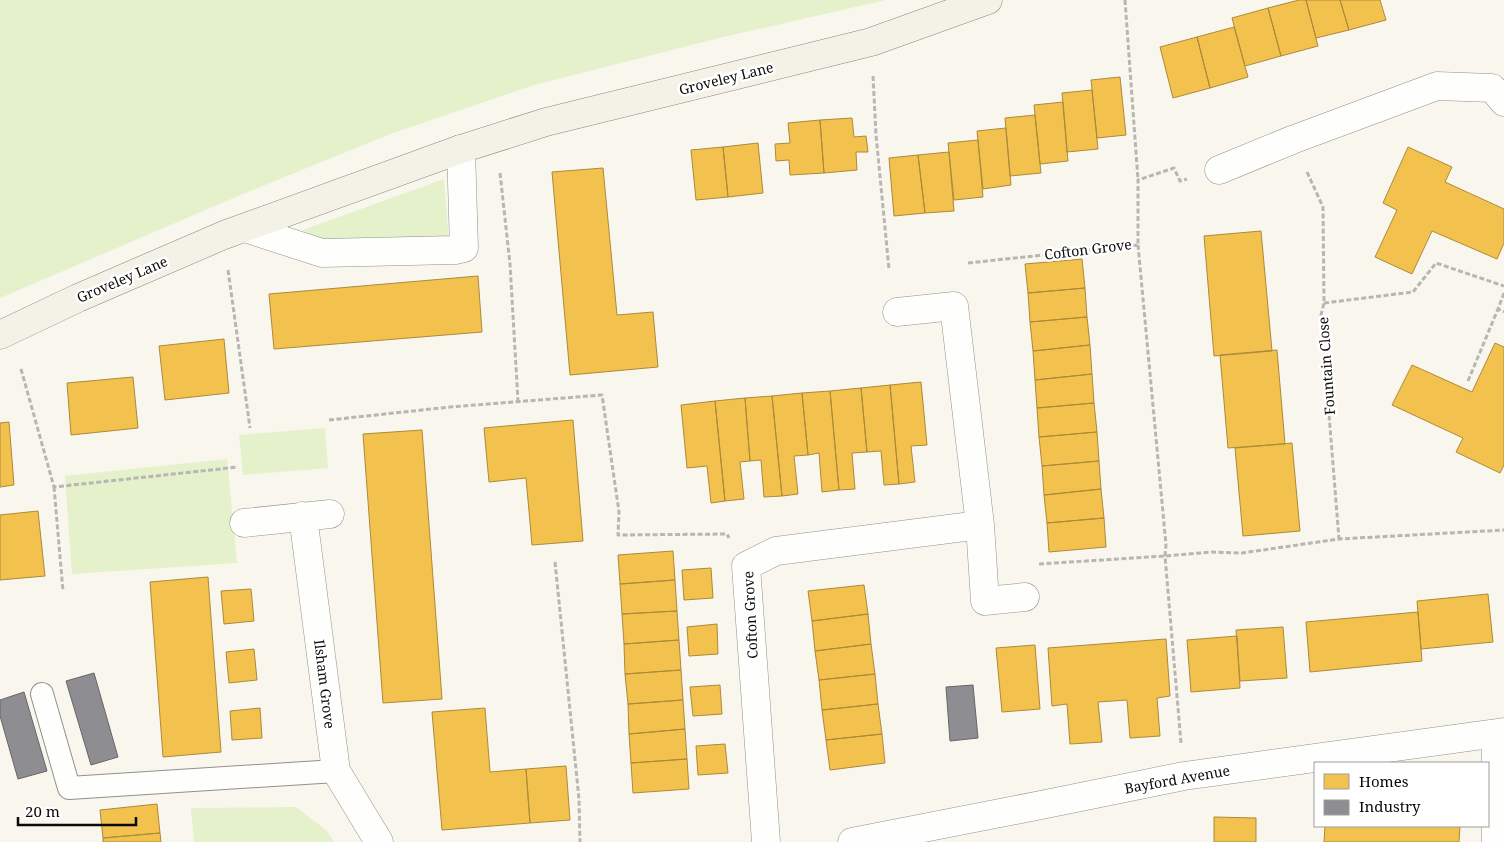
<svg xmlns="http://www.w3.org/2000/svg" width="1504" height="842" viewBox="0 0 1504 842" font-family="'Noto Serif',serif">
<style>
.green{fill:#e4f1ca}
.homes{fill:#f2c14e;stroke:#ac8a3a}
.industry{fill:#8d8d92;stroke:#666669}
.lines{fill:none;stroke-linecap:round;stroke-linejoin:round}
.lane-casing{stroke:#92908c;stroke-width:24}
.street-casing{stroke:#92908c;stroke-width:29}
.secondary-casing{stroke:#888783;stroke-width:29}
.path{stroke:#b7b6b5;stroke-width:3;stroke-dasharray:5 2.5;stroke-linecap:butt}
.lane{stroke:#fefefc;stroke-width:22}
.street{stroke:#fefefc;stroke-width:28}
.secondary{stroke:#f4f2e7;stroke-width:28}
.labels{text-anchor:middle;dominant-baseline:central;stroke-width:5;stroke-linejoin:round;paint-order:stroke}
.street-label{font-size:14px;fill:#0a0a0a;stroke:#fff}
</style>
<rect width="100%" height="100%" fill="#f9f6ed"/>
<!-- green -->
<path class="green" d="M 0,0 L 886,0 L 723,37 L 534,85 L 390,134 L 238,196 L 0,298 Z
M 444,179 L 449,242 L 320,244 L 303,230 Z
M 325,428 L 328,468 L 243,475 L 239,435 Z
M 227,459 L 237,563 L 72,574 L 65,476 Z
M 296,807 L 326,830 L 334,842 L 194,842 L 191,808 Z"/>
<!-- homes -->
<path class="homes" d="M 1299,0 L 1306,0 L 1318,46 L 1281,56 L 1268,8 Z
M 1306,0 L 1340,0 L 1349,30 L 1316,38 Z
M 1340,0 L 1380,0 L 1386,20 L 1349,30 Z
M 1268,8 L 1281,56 L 1245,66 L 1232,18 Z
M 1234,27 L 1248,77 L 1210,88 L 1197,37 Z
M 1197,37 L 1210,88 L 1173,98 L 1160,47 Z
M 1120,77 L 1126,135 L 1097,138 L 1091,80 Z
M 1092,90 L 1098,149 L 1067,152 L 1062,93 Z
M 1063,102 L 1068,161 L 1040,164 L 1034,105 Z
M 1035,115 L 1041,173 L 1010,176 L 1005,118 Z
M 852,118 L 854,137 L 866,136 L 868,152 L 856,152 L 857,170 L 824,173 L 820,120 Z
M 820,120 L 824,173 L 790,175 L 789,160 L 776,161 L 775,144 L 790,143 L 788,123 Z
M 1006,128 L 1011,185 L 983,189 L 977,131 Z
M 978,140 L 983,197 L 954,200 L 948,143 Z
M 758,143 L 763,193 L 728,197 L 723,147 Z
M 723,147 L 728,197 L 696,200 L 691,150 Z
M 1408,147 L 1452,167 L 1445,182 L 1504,209 L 1504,243 L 1497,259 L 1432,231 L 1412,274 L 1375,257 L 1397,210 L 1383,203 Z
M 949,152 L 954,211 L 925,213 L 918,155 Z
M 918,155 L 925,213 L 894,216 L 889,158 Z
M 603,168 L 617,315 L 653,312 L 658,367 L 570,375 L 552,172 Z
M 1261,231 L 1272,351 L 1214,356 L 1204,236 Z
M 1082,259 L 1085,288 L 1028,293 L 1025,264 Z
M 478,276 L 482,332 L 274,349 L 269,294 Z
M 1085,288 L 1087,317 L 1030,322 L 1028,293 Z
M 1087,317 L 1090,345 L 1033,351 L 1030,322 Z
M 224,339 L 229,393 L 165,400 L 159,346 Z
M 1495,343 L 1504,347 L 1504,465 L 1500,473 L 1456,452 L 1463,438 L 1392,405 L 1412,365 L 1472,392 Z
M 1090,345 L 1092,374 L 1035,380 L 1033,351 Z
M 1277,350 L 1285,444 L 1228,448 L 1220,355 Z
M 1092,374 L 1094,403 L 1037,408 L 1035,380 Z
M 133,377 L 138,428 L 71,435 L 67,383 Z
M 921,382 L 927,445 L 911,446 L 915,482 L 899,484 L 890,385 Z
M 890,385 L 899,484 L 884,485 L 881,451 L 867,452 L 861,388 Z
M 861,388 L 867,452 L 852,453 L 855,489 L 839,490 L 830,391 Z
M 830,391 L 839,490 L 822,492 L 819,453 L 808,455 L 802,393 Z
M 802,393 L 808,455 L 794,456 L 798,494 L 782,496 L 772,396 Z
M 772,396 L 782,496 L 764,497 L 761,460 L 750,461 L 745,398 Z
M 745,398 L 750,461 L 740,462 L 744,499 L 725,501 L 715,401 Z
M 715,401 L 725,501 L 711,503 L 707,466 L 687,468 L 681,405 Z
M 1094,403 L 1097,432 L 1039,437 L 1037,408 Z
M 573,420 L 583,541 L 532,545 L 526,478 L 489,482 L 484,428 Z
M 9,422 L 14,485 L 0,487 L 0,423 Z
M 422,430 L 442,699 L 383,703 L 363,434 Z
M 1097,432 L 1099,461 L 1042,466 L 1039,437 Z
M 1292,443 L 1300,531 L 1243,536 L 1235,448 Z
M 1099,461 L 1101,489 L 1044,495 L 1042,466 Z
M 1101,489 L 1104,518 L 1047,523 L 1044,495 Z
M 38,511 L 45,576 L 0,580 L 0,515 Z
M 1104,518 L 1106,547 L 1049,552 L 1047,523 Z
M 673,551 L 675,580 L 620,584 L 618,555 Z
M 711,568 L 713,598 L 684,600 L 682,570 Z
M 208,577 L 221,752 L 163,757 L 150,582 Z
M 675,580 L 677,611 L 622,614 L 620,584 Z
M 864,585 L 868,614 L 812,621 L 808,591 Z
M 251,589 L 254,621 L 224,624 L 221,591 Z
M 1488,594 L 1493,642 L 1421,649 L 1417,601 Z
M 677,611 L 679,640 L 624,644 L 622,614 Z
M 1418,612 L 1422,661 L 1310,672 L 1306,622 Z
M 868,614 L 871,644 L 815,651 L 812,621 Z
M 717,624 L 718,654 L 689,656 L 687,627 Z
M 1283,627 L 1287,678 L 1240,681 L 1236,630 Z
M 1237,636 L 1240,688 L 1191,692 L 1187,640 Z
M 1166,639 L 1170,696 L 1157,698 L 1160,736 L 1130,738 L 1127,700 L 1098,702 L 1102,742 L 1070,744 L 1067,704 L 1052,706 L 1048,648 Z
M 679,640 L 681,670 L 625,674 L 624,644 Z
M 871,644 L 875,674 L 819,680 L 815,651 Z
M 1035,645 L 1040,709 L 1002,712 L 996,648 Z
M 254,649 L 257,680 L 229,683 L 226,652 Z
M 681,670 L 683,700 L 628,704 L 625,674 Z
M 875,674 L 878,704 L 822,710 L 819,680 Z
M 720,685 L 722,714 L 693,716 L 690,687 Z
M 683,700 L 685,729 L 629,734 L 628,704 Z
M 878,704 L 882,734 L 826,740 L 822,710 Z
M 260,708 L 262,738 L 232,740 L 230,711 Z
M 485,708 L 490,772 L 526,769 L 530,823 L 442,830 L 432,712 Z
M 685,729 L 687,759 L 631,763 L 629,734 Z
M 882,734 L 885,763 L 830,770 L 826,740 Z
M 725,744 L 728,773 L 698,775 L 696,746 Z
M 687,759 L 689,789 L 633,793 L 631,763 Z
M 566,766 L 570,820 L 530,823 L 526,769 Z
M 157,804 L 160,833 L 103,838 L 100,810 Z
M 1214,817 L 1256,818 L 1256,842 L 1214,842 Z
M 1325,826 L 1460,826 L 1459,842 L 1324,842 Z
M 160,833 L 161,842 L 103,842 L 103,838 Z"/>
<!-- industry -->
<path class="industry" d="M 94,673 L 118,757 L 91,765 L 66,681 Z
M 973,685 L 978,738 L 950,741 L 946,687 Z
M 24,692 L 47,771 L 18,779 L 0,716 L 0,700 Z"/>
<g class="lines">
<!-- lane casing -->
<g class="lane-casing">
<path id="lane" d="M 42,694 L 69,788 L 336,771"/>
</g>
<!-- street casing -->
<g class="street-casing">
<path id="street" d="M 1219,170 L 1292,140 L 1437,86 L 1492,88 L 1504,102
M 245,228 L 322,253 L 455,250 L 464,248 L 461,149
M 897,312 L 954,306 L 980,525 L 985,601 L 1025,597
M 303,516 L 336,771 L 379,842
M 244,523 L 330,514
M 1496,734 L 1496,842
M 766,842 L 746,566 L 776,551 L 980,525
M 852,842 L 1041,805 L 1184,776 L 1504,732"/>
</g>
<!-- secondary casing -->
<g class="secondary-casing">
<path id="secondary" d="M 0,335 L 78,298 L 224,235 L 461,149 L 546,122 L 871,42 L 988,0"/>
</g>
<!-- path -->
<path class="path" d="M 1125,0 L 1138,180
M 873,76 L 876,135 L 889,269
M 1307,172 L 1323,207 L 1324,303 L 1321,315 L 1339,539
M 500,173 L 510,264 L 518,401
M 1138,245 L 1166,545 L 1165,556 L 1181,743
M 968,263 L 1138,245 L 1138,180 L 1174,168 L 1180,181 L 1187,179
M 228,270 L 250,428
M 1504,293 L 1498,309 L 1504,312
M 1324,303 L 1413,292 L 1436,263 L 1504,286
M 21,369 L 54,487 L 238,467
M 1468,381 L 1498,309
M 329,420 L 450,407 L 602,395 L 619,512 L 618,535 L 727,534 L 729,538
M 54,487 L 63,591
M 555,562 L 579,799 L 580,842
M 1039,564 L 1165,556 L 1212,552 L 1242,553 L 1339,539 L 1504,530"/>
<!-- lane -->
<use href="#lane" class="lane"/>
<!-- street -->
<use href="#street" class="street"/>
<!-- secondary -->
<use href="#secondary" class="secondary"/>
</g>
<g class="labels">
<!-- street labels -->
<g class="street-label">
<text transform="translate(726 78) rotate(-14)">Groveley Lane</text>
<text transform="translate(1088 249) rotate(-7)">Cofton Grove</text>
<text transform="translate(122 279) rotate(-23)">Groveley Lane</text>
<text transform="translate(1326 366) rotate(-94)">Fountain Close</text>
<text transform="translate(750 615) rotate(-93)">Cofton Grove</text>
<text transform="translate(325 684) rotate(83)">Ilsham Grove</text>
<text transform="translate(1177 779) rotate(-10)">Bayford Avenue</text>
</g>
</g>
<!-- legend -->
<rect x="1314" y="762" width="175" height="65" fill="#ffffff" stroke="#9d9d9d"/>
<rect x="1324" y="774" width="25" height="15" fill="#f2c14e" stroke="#9d9d9d"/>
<text x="1359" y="787" font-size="15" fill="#0a0a0a">Homes</text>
<rect x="1324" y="800" width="25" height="15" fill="#8d8d92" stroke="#9d9d9d"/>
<text x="1359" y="812" font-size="15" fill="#0a0a0a">Industry</text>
<!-- scale -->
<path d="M18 817v8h118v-8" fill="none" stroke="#0a0a0a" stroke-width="2.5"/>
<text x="25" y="817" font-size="15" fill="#0a0a0a" stroke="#ffffff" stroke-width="4" paint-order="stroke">20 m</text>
</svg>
